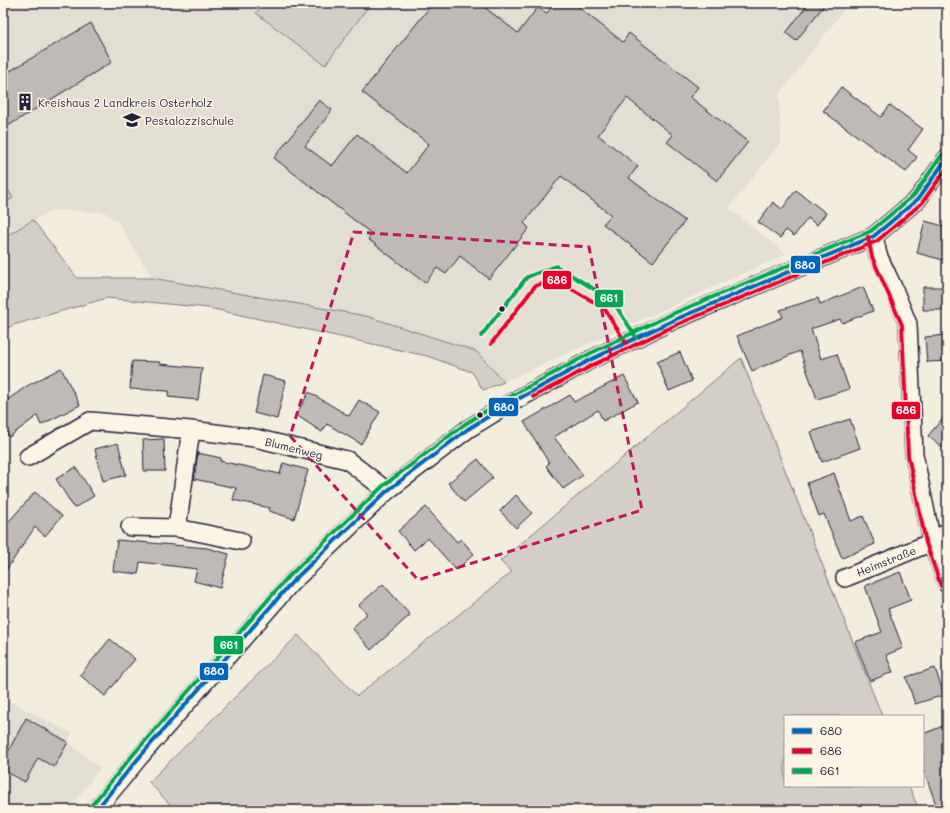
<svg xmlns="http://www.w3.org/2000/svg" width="950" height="813" viewBox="0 0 950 813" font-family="Mali,sans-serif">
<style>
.built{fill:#e3ded2}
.green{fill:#d4cfc6;stroke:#7b7880}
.building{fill:#bfbab6;stroke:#22223b}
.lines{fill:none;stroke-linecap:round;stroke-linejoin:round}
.minor-casing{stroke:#22223b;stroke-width:20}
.minor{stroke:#fcf5e5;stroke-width:17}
.bus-1-casing{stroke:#fcf5e5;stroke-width:7}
.bus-2-casing{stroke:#fcf5e5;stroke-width:7}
.bus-3-casing{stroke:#fcf5e5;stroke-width:7}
.bus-1{stroke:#0065bd;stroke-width:4}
.bus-2{stroke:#e4002b;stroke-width:4}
.bus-3{stroke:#00a651;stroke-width:4}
.marked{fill:none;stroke:#c2185b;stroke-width:3;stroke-dasharray:8 5;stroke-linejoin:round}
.bus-dot{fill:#22223b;stroke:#fcf5e5;stroke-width:1.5}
.labels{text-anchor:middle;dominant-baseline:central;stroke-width:3;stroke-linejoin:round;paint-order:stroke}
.poi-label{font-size:11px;fill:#22223b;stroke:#fcf5e5;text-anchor:start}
.street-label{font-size:11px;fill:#22223b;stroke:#fcf5e5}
.line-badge{stroke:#fcf5e5;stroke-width:1.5}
.badge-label{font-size:11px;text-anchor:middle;font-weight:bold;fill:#fff}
</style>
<rect width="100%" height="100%" fill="#f3edde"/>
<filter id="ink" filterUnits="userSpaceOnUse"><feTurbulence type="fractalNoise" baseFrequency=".025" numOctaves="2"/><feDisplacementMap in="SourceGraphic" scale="8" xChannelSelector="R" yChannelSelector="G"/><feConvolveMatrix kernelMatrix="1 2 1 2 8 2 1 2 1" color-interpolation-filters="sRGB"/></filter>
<g filter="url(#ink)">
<!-- built -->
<path class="built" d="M 3,3 L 849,3 L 779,95 L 781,142 L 729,208 L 786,254 L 504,382 L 476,351 L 366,316 L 152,278 L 118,222 L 104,212 L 53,210 L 3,238 Z
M 3,698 L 72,733 L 68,742 L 100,768 L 68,810 L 6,810 L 3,808 Z"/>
<!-- green -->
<path class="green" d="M 264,3 L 371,3 L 325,65 L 256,13 Z
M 3,181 L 13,198 L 3,204 Z
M 33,220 L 77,278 L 152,278 L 366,316 L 476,351 L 504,382 L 483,390 L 472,372 L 427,356 L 209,308 L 107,298 L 13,325 L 3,331 L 3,238 Z
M 741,358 L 882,716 L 785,716 L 785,786 L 909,786 L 919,810 L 175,810 L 149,782 L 298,635 L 357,696 L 512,572 L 500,561 Z"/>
<!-- building -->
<path class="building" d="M 433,3 L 479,3 L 518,33 L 538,7 L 546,14 L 555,3 L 573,3 L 623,42 L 629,33 L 698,87 L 690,97 L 748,142 L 717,181 L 667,142 L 673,135 L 627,98 L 598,135 L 638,166 L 629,178 L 685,221 L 653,262 L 603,224 L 611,215 L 561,176 L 524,223 L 529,228 L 489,279 L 460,256 L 446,274 L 437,268 L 425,283 L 368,239 L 372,234 L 274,158 L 319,100 L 332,110 L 305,146 L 332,166 L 357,134 L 407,173 L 429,144 L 362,92 Z
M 809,3 L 826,3 L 796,41 L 786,33 Z
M 91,23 L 112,62 L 3,129 L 3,75 Z
M 841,87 L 881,117 L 890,105 L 923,129 L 908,150 L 917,157 L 906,172 L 823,111 Z
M 796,190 L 826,213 L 817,225 L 808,218 L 794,236 L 786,230 L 780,238 L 758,222 L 773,202 L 782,209 Z
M 925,221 L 947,227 L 947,261 L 917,253 Z
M 863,287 L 873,311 L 842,323 L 840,319 L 811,329 L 821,359 L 837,354 L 849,389 L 817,399 L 800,351 L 752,371 L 737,336 L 783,317 L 780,310 L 818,298 L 820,304 Z
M 923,287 L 947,287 L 947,310 L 923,310 Z
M 947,335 L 947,361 L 927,362 L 925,337 Z
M 680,352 L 692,381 L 669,391 L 657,362 Z
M 132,361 L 160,362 L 160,364 L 202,368 L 198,400 L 168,397 L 169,391 L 130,389 Z
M 61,368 L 80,405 L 41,425 L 37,416 L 9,437 L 3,429 L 3,403 L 27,386 Z
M 263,375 L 286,381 L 277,419 L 254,413 Z
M 624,376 L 638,402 L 603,421 L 598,410 L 554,437 L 583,475 L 563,489 L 546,466 L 549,463 L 524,422 L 570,395 L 574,402 Z
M 309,392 L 349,416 L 359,400 L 380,412 L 361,444 L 327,424 L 322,432 L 296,415 Z
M 947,413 L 947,451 L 928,436 Z
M 850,419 L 860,448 L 822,462 L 811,432 Z
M 164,439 L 165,471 L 144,471 L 143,440 Z
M 118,443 L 126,475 L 103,481 L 95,449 Z
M 198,453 L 221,458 L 220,461 L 280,474 L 283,463 L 308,470 L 294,519 L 269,511 L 270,508 L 233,500 L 236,488 L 194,479 Z
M 478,459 L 493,478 L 464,502 L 448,483 Z
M 76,467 L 94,496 L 74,508 L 56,479 Z
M 834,473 L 851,521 L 863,516 L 875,544 L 842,558 L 824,514 L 819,516 L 807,483 Z
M 35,492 L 62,516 L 45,536 L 35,527 L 3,575 L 3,528 Z
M 516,495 L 532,513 L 516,528 L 500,511 Z
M 426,507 L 457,542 L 461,539 L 474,554 L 456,570 L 428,538 L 414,550 L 398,531 Z
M 117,540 L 207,548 L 229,554 L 220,588 L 194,581 L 197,569 L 140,562 L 138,574 L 113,571 Z
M 900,572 L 911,600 L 888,609 L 903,648 L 886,655 L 893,672 L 870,681 L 855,642 L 882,632 L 865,586 Z
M 383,584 L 410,615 L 371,650 L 352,628 L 367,614 L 359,605 Z
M 110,639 L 135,659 L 105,696 L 80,675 Z
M 935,668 L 944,695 L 915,704 L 906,677 Z
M 26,718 L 68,742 L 54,767 L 38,758 L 25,782 L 3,770 L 3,761 Z
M 943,726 L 947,737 L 947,810 L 938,810 L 923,768 L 923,734 Z"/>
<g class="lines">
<!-- minor casing -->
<g class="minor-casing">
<path id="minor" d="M 874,236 L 878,255 L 893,287 L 908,324 L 914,454 L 932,542 L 947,584
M 28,457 L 90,421 L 191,430 L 255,438 L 347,460 L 387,491
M 130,527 L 177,528 L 241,541
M 177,528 L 191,430
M 845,578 L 932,542 L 947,532
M 96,810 L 137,760 L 292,582 L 387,491 L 468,429 L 507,405 L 592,359 L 674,320 L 874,236 L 918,199 L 947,158"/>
</g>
<!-- minor -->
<use href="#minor" class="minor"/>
<!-- bus-1 casing -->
<g class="bus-1-casing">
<path id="bus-1" d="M 96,810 L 137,760 L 292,582 L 387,491 L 468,429 L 507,405 L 592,359 L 674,320 L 874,236 L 918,199 L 947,158"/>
</g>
<!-- bus-2 casing -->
<g class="bus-2-casing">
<path id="bus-2" d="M 868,237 L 872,257 L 902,325 L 908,455 L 926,543 L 941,586
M 491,344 L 535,286 L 555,279 L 604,308 L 626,343
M 533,397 L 595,364 L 676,325 L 877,241 L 922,203 L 947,168"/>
</g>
<!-- bus-3 casing -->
<g class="bus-3-casing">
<path id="bus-3" d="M 481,336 L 527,277 L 556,266 L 612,300 L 636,337
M 91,806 L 132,756 L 287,578 L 383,486 L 465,424 L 504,400 L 589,354 L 672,314 L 871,231 L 914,195 L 942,155"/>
</g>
<!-- bus-1 -->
<use href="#bus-1" class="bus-1"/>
<!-- bus-2 -->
<use href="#bus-2" class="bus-2"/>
<!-- bus-3 -->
<use href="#bus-3" class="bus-3"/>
</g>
</g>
<!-- marked area -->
<path class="marked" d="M 354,232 L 589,247 L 642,510 L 418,580 L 290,436 Z"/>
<!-- icons -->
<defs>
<g id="building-bare" transform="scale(1.38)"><path d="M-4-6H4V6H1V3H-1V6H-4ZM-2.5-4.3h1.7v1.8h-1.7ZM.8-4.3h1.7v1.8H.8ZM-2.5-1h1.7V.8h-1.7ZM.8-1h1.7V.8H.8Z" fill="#22223b" stroke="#fcf5e5" stroke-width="2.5" paint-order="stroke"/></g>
<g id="school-bare" transform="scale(1.38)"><path d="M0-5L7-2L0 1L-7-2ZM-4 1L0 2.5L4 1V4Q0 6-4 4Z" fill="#22223b" stroke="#fcf5e5" stroke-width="2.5" paint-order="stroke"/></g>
</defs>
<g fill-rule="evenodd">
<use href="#building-bare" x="25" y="102"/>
<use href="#school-bare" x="132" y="120"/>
</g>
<!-- markers -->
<g class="bus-dot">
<circle cx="502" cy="309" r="3.5"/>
<circle cx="480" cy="415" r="3.5"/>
</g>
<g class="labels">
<!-- poi labels -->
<g class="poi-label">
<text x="38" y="102">Kreishaus 2 Landkreis Osterholz</text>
<text x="145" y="120">Pestalozzischule</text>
</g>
<!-- street labels -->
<g class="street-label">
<text transform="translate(294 448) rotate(14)">Blumenweg</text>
<text transform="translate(886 561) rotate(-22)">Heimstraße</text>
</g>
</g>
<g class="line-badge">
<rect x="790" y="255" width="31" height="19" rx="4" fill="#0065bd"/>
<rect x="542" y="270" width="30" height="20" rx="4" fill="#e4002b"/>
<rect x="594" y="289" width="30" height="19" rx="4" fill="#00a651"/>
<rect x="488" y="397" width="31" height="20" rx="4" fill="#0065bd"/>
<rect x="891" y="401" width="30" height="19" rx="4" fill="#e4002b"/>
<rect x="213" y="635" width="31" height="20" rx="4" fill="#00a651"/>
<rect x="199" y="662" width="30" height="19" rx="4" fill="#0065bd"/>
</g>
<g class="badge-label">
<text x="805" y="269">680</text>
<text x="557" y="284">686</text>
<text x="609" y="302">661</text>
<text x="504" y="411">680</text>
<text x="906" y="414">686</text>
<text x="229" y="649">661</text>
<text x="214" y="675">680</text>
</g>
<!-- margin -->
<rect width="950" height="813" fill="none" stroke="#fcf5e5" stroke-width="16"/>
<rect x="8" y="8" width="934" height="797" fill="none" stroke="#22223b" stroke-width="1.5" filter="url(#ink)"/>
<!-- legend -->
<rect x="784" y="715" width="140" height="72" fill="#fcf5e5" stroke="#a5a1a1"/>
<rect x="792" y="728" width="20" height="6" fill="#0065bd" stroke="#a5a1a1"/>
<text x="820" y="735" font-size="12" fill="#22223b">680</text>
<rect x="792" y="748" width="20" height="6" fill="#e4002b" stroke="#a5a1a1"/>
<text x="820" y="755" font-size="12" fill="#22223b">686</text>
<rect x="792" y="768" width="20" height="6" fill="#00a651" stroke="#a5a1a1"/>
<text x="820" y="775" font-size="12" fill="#22223b">661</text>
</svg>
